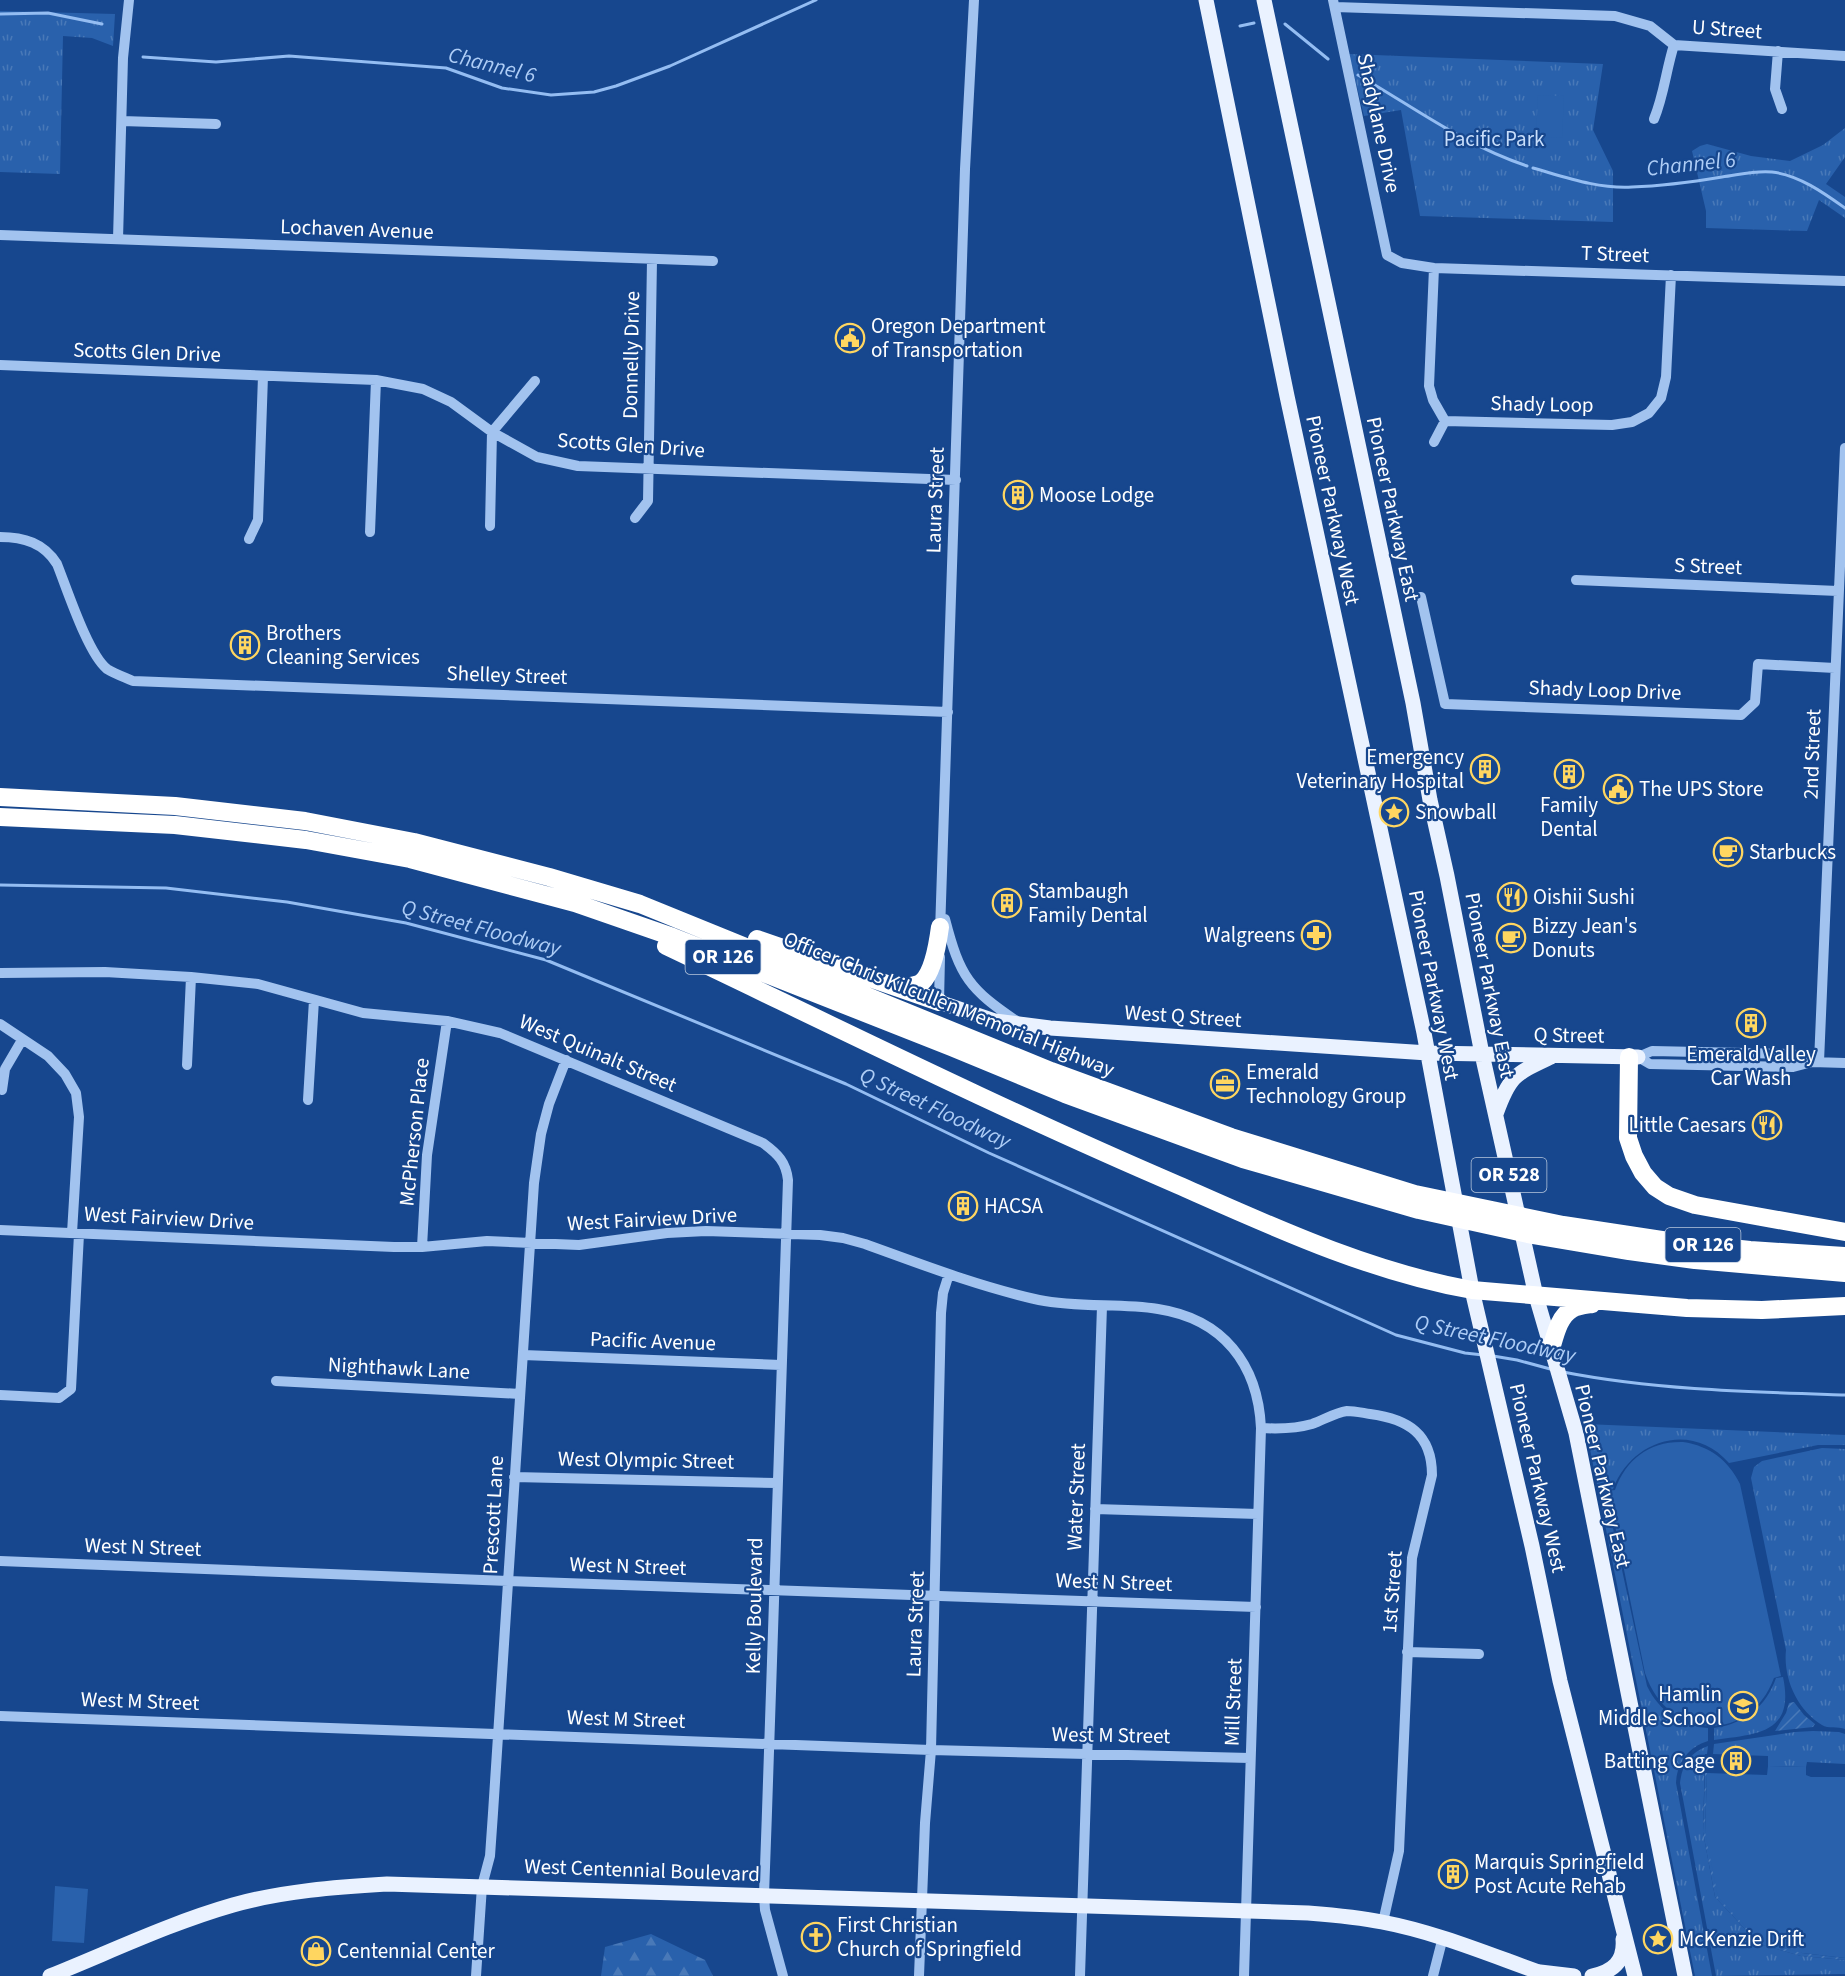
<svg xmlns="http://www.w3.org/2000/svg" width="1845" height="1976" viewBox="0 0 1845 1976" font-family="'Source Sans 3',sans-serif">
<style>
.grass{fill:url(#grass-tufts)}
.forest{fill:url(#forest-firs)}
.garden{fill:url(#garden-furrows)}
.pitch{fill:#2961ac}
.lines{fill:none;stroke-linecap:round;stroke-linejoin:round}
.stream{stroke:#94bdf2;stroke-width:3}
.minor{stroke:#a2c3ef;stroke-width:10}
.major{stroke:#eaf2ff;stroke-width:15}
.highway{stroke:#fff;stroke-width:18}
.labels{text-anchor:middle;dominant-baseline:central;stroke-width:4.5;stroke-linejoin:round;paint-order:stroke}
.shield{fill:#17478e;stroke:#b9c8dd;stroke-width:1.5}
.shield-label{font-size:20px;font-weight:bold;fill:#fff}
.street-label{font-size:21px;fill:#fff;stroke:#17478e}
.park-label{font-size:21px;fill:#c8defb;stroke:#17478e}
.poi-label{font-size:21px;fill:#fff;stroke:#17478e;text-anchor:start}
.water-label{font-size:22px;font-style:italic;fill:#aecdf6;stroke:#17478e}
</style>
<defs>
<pattern id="grass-tufts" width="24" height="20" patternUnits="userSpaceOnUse" patternTransform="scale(1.5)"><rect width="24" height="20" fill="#2961ac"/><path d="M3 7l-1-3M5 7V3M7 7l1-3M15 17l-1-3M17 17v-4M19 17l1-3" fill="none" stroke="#4979b8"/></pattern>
<pattern id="forest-firs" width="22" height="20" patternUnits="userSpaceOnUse" patternTransform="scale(1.5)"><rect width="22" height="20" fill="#2961ac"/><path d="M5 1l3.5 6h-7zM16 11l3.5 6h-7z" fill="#4979b8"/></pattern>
<pattern id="garden-furrows" width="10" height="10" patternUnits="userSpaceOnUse" patternTransform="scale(1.5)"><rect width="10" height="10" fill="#2961ac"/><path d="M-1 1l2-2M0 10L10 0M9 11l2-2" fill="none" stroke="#4979b8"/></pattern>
</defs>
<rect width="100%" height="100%" fill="#17478e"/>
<!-- grass -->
<path class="grass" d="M 0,11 L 115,14 L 113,46 L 92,38 L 63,36 L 60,174 L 0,172 Z
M 1349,54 L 1603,64 L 1593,130 L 1613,171 L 1613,222 L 1420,216 L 1401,110 L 1364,116 Z
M 1845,128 L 1845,157 L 1826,184 L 1845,197 L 1845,218 L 1819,200 L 1807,231 L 1706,228 L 1706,211 L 1692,151 L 1700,146 L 1707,144 L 1751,156 L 1790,161 L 1823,145 Z
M 1585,1424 L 1845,1435 L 1845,1445 L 1818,1445 L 1729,1463 C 1692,1420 1631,1440 1613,1489 L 1605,1491 L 1647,1686 C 1659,1711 1681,1726 1708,1728 L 1708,1741 C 1688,1747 1677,1763 1676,1783 L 1712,1976 L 1695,1976 Z
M 1822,1448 L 1845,1449 L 1845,1729 C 1838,1726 1828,1729 1822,1725 C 1797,1710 1783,1678 1786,1650 L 1751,1478 L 1754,1467 L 1762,1461 Z
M 1783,1677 C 1795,1734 1757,1734 1714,1740 L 1714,1728 C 1744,1724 1766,1707 1776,1678 Z
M 1813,1731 L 1839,1732 L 1845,1734 L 1845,1764 L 1807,1762 L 1806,1767 L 1768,1766 L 1768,1756 L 1713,1754 L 1714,1744 L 1795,1732 Z
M 1708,1746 L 1707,1754 L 1705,1754 L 1703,1832 L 1715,1897 L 1759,1944 L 1801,1956 L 1845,1960 L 1845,1974 L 1716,1976 L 1680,1783 C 1682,1765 1690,1752 1708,1746 Z"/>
<!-- forest -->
<path class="forest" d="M 651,1934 L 705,1960 L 713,1976 L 601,1976 L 605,1947 Z"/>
<!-- garden -->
<path class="garden" d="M 1794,1702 L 1804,1715 L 1815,1724 L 1813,1727 L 1775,1731 L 1786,1713 L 1789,1703 Z
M 1705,1773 L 1707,1773 L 1705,1832 L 1802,1953 L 1845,1958 L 1845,1960 L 1801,1956 L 1759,1944 L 1715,1897 L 1703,1832 Z"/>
<!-- pitch -->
<path class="pitch" d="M 1538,95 L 1564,96 L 1562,138 L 1536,137 Z
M 1683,1442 C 1710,1446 1728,1460 1740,1484 L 1781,1676 L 1774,1678 C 1749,1745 1667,1740 1645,1673 L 1608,1491 L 1615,1490 C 1626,1459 1650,1441 1683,1442 Z
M 1768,1766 L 1806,1767 L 1806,1775 L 1811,1777 L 1845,1777 L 1845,1958 L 1802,1953 L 1760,1942 L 1718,1897 L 1705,1832 L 1707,1773 L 1767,1775 Z
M 55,1886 L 88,1889 L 84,1943 L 52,1941 Z"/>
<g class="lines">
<!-- stream -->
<path class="stream" d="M 0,14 L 48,13 L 102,24
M 1285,24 L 1328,59
M 1240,26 L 1254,23
M 143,57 L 216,62 L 289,56 L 446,68 L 502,88 L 551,95 L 594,92 L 616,86 L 670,66 L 816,0
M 1358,75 C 1415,108 1464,145 1527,166
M 1533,168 C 1565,177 1598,189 1632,187 C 1662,186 1692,182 1722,177 C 1738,175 1756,170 1772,172 C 1799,175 1824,193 1845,208
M 0,885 L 166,888 L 287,902 L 406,923 L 546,960 L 846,1084 L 989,1153 L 1396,1335 L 1465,1353 L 1483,1355
M 1493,1356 L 1517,1360 L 1554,1370
M 1563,1372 C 1655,1390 1751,1392 1845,1395"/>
<!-- minor -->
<path class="minor" d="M 1333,0 L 1387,255 L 1402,263 L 1434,268 L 1845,281
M 1335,7 L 1615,16 L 1650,26 L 1674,45 L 1845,56
M 1778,51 L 1775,89 L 1782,109
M 1654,119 C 1664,95 1666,70 1674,45
M 122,121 L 216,124
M 0,235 L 713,261
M 118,239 L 123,58 L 129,0
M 1434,268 L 1429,386 L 1433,400 L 1445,421 L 1612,425 L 1632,422 L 1649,413 L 1661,398 L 1666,377 L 1671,275
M 0,365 L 376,380 L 423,389 L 451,402 L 492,432 L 537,457 L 578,466 L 956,480
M 1434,442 L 1445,421
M 635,518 L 648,501 L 652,260
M 490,526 L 492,432 L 535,381
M 370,532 L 376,380
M 0,537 C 24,537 44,543 57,564 C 67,589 88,654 107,669 C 115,674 124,677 133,681 L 948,712
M 249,539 L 258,520 L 263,376
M 1576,580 L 1838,591
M 1421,597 L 1445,704 L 1741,715 L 1755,702 L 1758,664 L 1835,668
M 945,919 C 960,977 969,989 1018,1022
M 940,932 L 965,169 L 974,0
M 0,973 L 105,972 L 191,977 L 258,984 L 363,1013 L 447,1021 L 500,1033 L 763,1143 C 778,1154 786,1162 788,1180 C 778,1419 773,1657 764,1895 L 765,1910 L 783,1976
M 939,1002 L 940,957
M 0,1024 L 48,1056 L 65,1074 L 76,1093 L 79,1117 L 72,1233
M 1638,1057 L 1650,1064 L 1793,1067 L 1812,1062 L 1845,1063
M 1638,1057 L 1652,1051 L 1793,1054 L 1812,1062
M 1819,1062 L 1845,448
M 187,1065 L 191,977
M 2,1090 L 5,1069 L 22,1040
M 308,1100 L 314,1000
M 0,1230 L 394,1247 L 422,1247 L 487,1241 L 579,1245 L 667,1233 L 706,1231 L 820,1235 L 843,1238 L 865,1244 C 923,1265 980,1287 1039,1300 C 1079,1308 1119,1303 1158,1309 C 1223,1319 1258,1364 1261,1428 L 1244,1976
M 422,1247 L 427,1155 L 447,1021
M 523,1355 L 781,1365
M 276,1381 L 520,1394
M 0,1395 L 59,1398 L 71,1389 L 79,1234
M 1261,1428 C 1279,1429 1295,1429 1312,1424 C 1324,1420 1334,1413 1347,1411 C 1355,1411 1363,1413 1370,1414 C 1408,1419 1432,1434 1432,1475 L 1412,1558 L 1399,1851 L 1383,1922
M 514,1477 L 777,1483
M 1095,1509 L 1258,1514
M 0,1561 L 508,1581 L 1256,1607
M 1407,1652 L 1479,1654
M 0,1716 L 931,1750 L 1250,1758
M 476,1976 L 482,1886 L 490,1856 L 493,1813 L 534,1183 L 541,1134 L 549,1104 L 566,1060
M 919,1976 L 925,1823 L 931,1750 L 941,1313 L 943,1293 L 949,1274
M 1080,1976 L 1102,1306
M 1433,1976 L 1443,1937"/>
<!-- major -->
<path class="major" d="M 1206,0 L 1287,396 L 1424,1033 L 1472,1290 L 1532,1546 L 1560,1681 L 1635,1976
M 1264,0 L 1413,703 L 1430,800 L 1447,876 L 1482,1054 L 1536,1296 L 1576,1433 L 1685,1976
M 939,1002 L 995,1021 L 1050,1028 L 1428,1053 L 1638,1057
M 1496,1114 C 1510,1075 1515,1074 1551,1057
M 1540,1972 L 1574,1976
M 50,1976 C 110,1952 170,1923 233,1905 C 283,1891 336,1887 387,1884 L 1308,1913 C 1333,1915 1358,1917 1382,1922 C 1440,1933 1495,1957 1550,1976
M 1592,1976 C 1612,1972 1625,1962 1623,1939"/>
<!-- highway -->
<path class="highway" d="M 0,797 L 175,806 L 305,821 L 414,842 L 549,877 L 640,904 L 1051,1071 L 1231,1137 L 1415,1194 L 1563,1225 L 1675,1242 L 1750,1250 L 1845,1256
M 0,817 L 175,825 L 306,840 L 410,859 L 575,903 L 673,937 L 951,1047 L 1065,1094 L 1243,1159 L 1419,1210 L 1528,1234 L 1629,1251 L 1695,1260 L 1845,1273
M 757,939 L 939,1002
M 666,946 C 836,1027 1005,1111 1178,1185 C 1273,1227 1370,1272 1472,1290 L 1687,1308 L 1762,1310 L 1845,1306
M 899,987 C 906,986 915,987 922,982 C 933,972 938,942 940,927
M 1629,1057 L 1628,1138 L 1634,1156 L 1643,1173 L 1655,1187 L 1669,1196 L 1695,1205 L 1845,1232
M 1551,1349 C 1555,1336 1559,1316 1572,1309 C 1577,1306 1586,1305 1592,1304"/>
</g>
<!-- icons -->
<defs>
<g id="civic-ring" transform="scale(1.5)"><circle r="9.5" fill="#17478e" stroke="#ffd660" stroke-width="1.5"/><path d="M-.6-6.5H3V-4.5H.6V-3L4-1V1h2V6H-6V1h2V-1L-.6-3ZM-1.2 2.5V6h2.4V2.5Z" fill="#ffd660"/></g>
<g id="building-ring" transform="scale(1.5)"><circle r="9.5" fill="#17478e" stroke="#ffd660" stroke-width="1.5"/><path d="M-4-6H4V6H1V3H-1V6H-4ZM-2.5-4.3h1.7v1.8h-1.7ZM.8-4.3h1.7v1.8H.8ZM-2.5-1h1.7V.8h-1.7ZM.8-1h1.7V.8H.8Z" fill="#ffd660"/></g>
<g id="sight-ring" transform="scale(1.5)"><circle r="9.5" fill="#17478e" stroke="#ffd660" stroke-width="1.5"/><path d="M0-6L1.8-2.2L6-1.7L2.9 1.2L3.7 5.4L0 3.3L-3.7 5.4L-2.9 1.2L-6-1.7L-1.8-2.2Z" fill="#ffd660"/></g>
<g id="cafe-ring" transform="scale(1.5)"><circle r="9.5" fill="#17478e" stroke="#ffd660" stroke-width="1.5"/><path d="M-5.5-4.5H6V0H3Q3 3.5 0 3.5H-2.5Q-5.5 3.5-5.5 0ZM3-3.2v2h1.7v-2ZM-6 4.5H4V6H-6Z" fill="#ffd660"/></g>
<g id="restaurant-ring" transform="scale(1.5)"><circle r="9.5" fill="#17478e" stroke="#ffd660" stroke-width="1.5"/><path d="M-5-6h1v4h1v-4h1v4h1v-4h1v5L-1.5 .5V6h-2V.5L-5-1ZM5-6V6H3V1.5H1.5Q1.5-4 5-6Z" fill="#ffd660"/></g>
<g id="pharmacy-ring" transform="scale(1.5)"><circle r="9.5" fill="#17478e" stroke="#ffd660" stroke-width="1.5"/><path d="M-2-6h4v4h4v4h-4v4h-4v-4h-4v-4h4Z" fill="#ffd660"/></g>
<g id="office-ring" transform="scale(1.5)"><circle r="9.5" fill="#17478e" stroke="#ffd660" stroke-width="1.5"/><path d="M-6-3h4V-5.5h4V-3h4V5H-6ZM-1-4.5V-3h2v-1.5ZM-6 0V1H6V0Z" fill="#ffd660"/></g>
<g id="school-ring" transform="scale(1.5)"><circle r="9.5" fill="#17478e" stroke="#ffd660" stroke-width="1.5"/><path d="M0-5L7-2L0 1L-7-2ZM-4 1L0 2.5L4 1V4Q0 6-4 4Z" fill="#ffd660"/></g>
<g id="church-ring" transform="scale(1.5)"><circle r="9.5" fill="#17478e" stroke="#ffd660" stroke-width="1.5"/><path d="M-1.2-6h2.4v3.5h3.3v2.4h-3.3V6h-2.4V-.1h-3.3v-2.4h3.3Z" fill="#ffd660"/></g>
<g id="shop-ring" transform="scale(1.5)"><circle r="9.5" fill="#17478e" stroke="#ffd660" stroke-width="1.5"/><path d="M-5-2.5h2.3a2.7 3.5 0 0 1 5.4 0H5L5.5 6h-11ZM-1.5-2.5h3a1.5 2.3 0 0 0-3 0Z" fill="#ffd660"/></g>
</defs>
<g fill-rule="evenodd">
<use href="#civic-ring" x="850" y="338"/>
<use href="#building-ring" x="1018" y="495"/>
<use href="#building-ring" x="245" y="645"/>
<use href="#building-ring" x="1485" y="769"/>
<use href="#building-ring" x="1569" y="774"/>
<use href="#civic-ring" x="1618" y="789"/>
<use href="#sight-ring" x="1394" y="812"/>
<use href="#cafe-ring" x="1728" y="852"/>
<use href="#restaurant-ring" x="1512" y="897"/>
<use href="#building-ring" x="1007" y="903"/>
<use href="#pharmacy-ring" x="1316" y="935"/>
<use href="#cafe-ring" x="1511" y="938"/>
<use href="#building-ring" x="1751" y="1023"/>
<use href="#office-ring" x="1225" y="1084"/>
<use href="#restaurant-ring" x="1767" y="1125"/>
<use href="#building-ring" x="963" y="1206"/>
<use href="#school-ring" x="1743" y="1706"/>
<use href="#building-ring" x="1736" y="1761"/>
<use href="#building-ring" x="1453" y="1874"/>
<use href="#church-ring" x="816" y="1937"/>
<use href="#sight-ring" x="1658" y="1939"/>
<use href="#shop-ring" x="316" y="1951"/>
</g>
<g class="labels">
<!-- shield labels -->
<g class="shield">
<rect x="685.5" y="940" width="75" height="34" rx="4.5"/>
<rect x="1471.5" y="1158" width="75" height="34" rx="4.5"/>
<rect x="1665.5" y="1228" width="75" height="34" rx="4.5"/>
</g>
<g class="shield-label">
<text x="723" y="957">OR 126</text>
<text x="1509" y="1175">OR 528</text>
<text x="1703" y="1245">OR 126</text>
</g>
<!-- street labels -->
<g class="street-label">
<text transform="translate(1727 29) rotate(4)">U Street</text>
<text transform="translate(1379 123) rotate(78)">Shadylane Drive</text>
<text transform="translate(357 229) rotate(2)">Lochaven Avenue</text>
<text transform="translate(1615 254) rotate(2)">T Street</text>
<text transform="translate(147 352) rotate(2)">Scotts Glen Drive</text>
<text transform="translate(631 355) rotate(-89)">Donnelly Drive</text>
<text transform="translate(1542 404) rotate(1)">Shady Loop</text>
<text transform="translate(631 445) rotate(4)">Scotts Glen Drive</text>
<text transform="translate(935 500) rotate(-88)">Laura Street</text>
<text transform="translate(1393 509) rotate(78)">Pioneer Parkway East</text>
<text transform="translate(1333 510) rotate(78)">Pioneer Parkway West</text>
<text transform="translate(1708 566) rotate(2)">S Street</text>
<text transform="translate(507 675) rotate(2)">Shelley Street</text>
<text transform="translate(1605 690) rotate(2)">Shady Loop Drive</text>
<text transform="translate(1812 754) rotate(-88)">2nd Street</text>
<text transform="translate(1434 985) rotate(79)">Pioneer Parkway West</text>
<text transform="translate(1490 985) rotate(79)">Pioneer Parkway East</text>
<text transform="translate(949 1004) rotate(22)">Officer Chris Kilcullen Memorial Highway</text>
<text transform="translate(1183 1016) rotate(4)">West Q Street</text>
<text transform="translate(1569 1035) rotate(1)">Q Street</text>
<text transform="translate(598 1053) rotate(23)">West Quinalt Street</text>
<text transform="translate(414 1132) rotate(-84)">McPherson Place</text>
<text transform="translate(169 1218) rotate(3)">West Fairview Drive</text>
<text transform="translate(652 1219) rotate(-3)">West Fairview Drive</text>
<text transform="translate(653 1341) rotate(2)">Pacific Avenue</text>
<text transform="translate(399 1368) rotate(3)">Nighthawk Lane</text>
<text transform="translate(646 1460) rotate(1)">West Olympic Street</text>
<text transform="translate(1603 1476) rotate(77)">Pioneer Parkway East</text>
<text transform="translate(1538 1478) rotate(77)">Pioneer Parkway West</text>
<text transform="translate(1076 1497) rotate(-88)">Water Street</text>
<text transform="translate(493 1515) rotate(-87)">Prescott Lane</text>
<text transform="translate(143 1547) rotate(2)">West N Street</text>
<text transform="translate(628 1566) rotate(2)">West N Street</text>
<text transform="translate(1114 1582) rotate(2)">West N Street</text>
<text transform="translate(1392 1592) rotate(-86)">1st Street</text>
<text transform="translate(754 1606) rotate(-89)">Kelly Boulevard</text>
<text transform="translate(915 1624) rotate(-88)">Laura Street</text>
<text transform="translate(140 1701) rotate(2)">West M Street</text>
<text transform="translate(1233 1702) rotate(-88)">Mill Street</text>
<text transform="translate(626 1719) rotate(2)">West M Street</text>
<text transform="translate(1111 1735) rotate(1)">West M Street</text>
<text transform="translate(642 1870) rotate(2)">West Centennial Boulevard</text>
</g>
<!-- park labels -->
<g class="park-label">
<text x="1494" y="139">Pacific Park</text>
</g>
<!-- poi labels -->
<g class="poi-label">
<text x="871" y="326">Oregon Department<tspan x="871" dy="24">of Transportation</tspan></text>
<text x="1039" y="495">Moose Lodge</text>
<text x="266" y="633">Brothers<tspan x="266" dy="24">Cleaning Services</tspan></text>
<text x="1464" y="757" text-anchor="end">Emergency<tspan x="1464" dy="24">Veterinary Hospital</tspan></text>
<text x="1639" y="789">The UPS Store</text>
<text x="1569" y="805" text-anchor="middle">Family<tspan x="1569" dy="24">Dental</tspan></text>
<text x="1415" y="812">Snowball</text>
<text x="1749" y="852">Starbucks</text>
<text x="1028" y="891">Stambaugh<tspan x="1028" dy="24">Family Dental</tspan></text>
<text x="1533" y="897">Oishii Sushi</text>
<text x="1532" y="926">Bizzy Jean's<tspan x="1532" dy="24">Donuts</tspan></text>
<text x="1295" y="935" text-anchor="end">Walgreens</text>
<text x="1751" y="1054" text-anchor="middle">Emerald Valley<tspan x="1751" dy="24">Car Wash</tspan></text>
<text x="1246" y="1072">Emerald<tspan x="1246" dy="24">Technology Group</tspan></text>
<text x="1746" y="1125" text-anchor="end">Little Caesars</text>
<text x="984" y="1206">HACSA</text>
<text x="1722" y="1694" text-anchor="end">Hamlin<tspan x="1722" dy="24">Middle School</tspan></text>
<text x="1715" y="1761" text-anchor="end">Batting Cage</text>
<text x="1474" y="1862">Marquis Springfield<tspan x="1474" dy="24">Post Acute Rehab</tspan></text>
<text x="837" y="1925">First Christian<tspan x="837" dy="24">Church of Springfield</tspan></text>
<text x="1679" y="1939">McKenzie Drift</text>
<text x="337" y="1951">Centennial Center</text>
</g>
<!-- water labels -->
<g class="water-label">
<text transform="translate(492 65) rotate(14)">Channel 6</text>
<text transform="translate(1691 164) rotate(-6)">Channel 6</text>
<text transform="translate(481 928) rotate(15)">Q Street Floodway</text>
<text transform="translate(935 1108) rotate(25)">Q Street Floodway</text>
<text transform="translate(1495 1339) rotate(12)">Q Street Floodway</text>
</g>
</g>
</svg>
